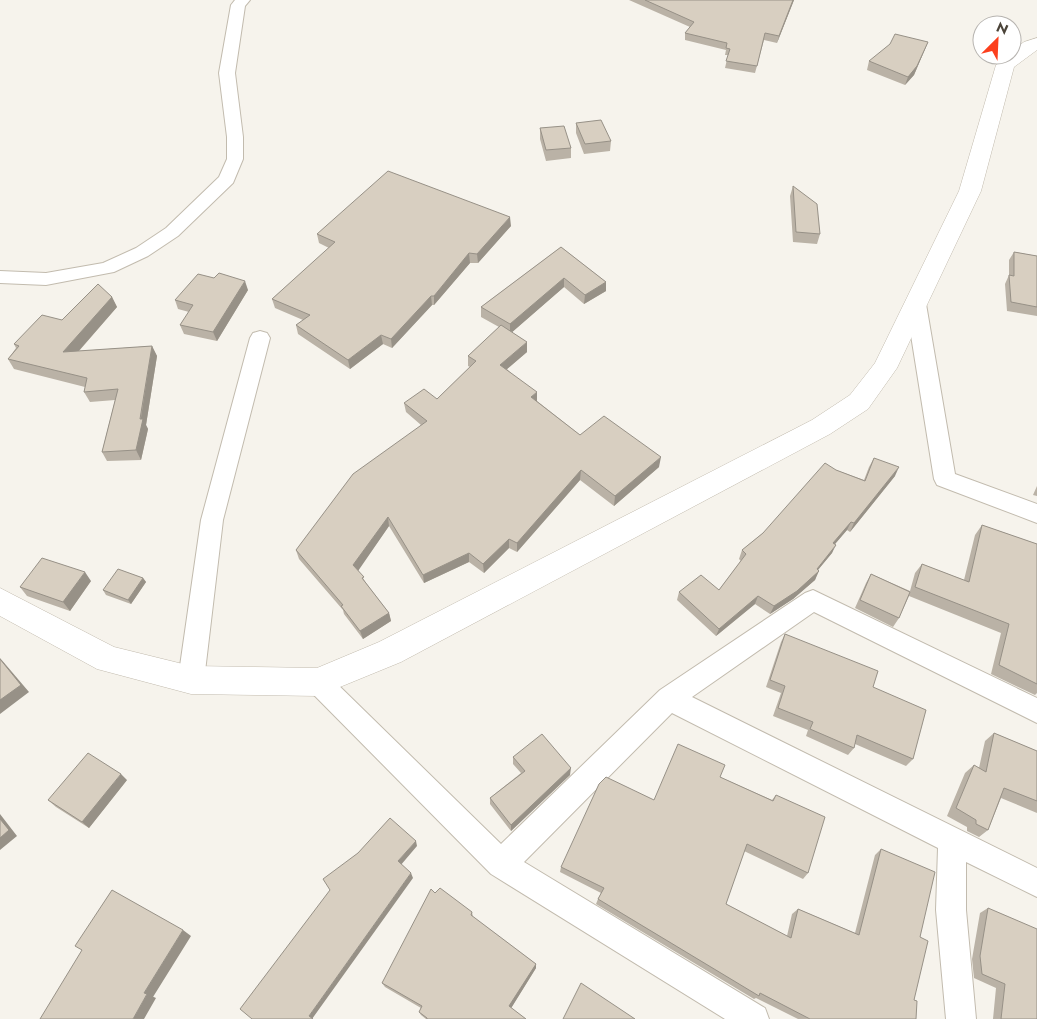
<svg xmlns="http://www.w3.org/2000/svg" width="1037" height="1019" viewBox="0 0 1037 1019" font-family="Jost,sans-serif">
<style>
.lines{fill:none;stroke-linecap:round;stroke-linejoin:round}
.minor-casing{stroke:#c2bbae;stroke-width:2}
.tertiary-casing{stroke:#c2bbae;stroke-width:1}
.minor{fill:#fff;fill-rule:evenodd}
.tertiary{fill:#fff;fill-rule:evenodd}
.wall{fill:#bab2a6}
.shaded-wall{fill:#979187}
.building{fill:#d8cfc1;stroke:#979187}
</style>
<rect width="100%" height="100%" fill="#f6f3ec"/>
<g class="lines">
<!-- minor casing -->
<g class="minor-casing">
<path id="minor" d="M 235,0 L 250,0 L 245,6 L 235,73 L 243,137 L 243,159 L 233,183 L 178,236 L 148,256 L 114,272 L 46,285 L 0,283 L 0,271 L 46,273 L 103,263 L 136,248 L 166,228 L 219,177 L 227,159 L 227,137 L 219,73 L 231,5 Z
M 916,297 L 923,299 L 926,304 L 955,474 L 1037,504 L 1037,523 L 937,485 L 934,479 L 906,304 L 909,299 Z
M 260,331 L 267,333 L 270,338 L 223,520 L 204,680 L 200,688 L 191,692 L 182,688 L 178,680 L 201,520 L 250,338 L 253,333 Z
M 813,590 L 1037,698 L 1037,723 L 814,612 L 692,697 L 1037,868 L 1037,897 L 966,862 L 966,910 L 976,1019 L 946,1019 L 936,910 L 938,848 L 672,713 L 524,862 L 765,1008 L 769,1019 L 725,1019 L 491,874 L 309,690 L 305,682 L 309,674 L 318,670 L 327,674 L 501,844 L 660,690 L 805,593 Z"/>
</g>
<!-- tertiary casing -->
<g class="tertiary-casing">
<path id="tertiary" d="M 1037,38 L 1037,50 L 1014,67 L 981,191 L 897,368 L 868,409 L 830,434 L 401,662 L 318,696 L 191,694 L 97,669 L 0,616 L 0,588 L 114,647 L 191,666 L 317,668 L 379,642 L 812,420 L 850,395 L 875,363 L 959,191 L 996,65 L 1007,55 L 1012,55 L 1012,51 L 1024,42 Z"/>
</g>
<!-- minor -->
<use href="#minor" class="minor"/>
<!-- tertiary -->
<use href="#tertiary" class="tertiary"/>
</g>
<!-- wall -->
<path class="wall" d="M 629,0 L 794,0 L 777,43 L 764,40 L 755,73 L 725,68 L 728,55 L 725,55 L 726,50 L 685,40 L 685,33 L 690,27 Z
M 928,42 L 914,75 L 905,85 L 867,70 L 869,61 Z
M 576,123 L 611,141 L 610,151 L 584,154 L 576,133 Z
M 540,128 L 571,148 L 571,158 L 546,161 L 540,139 Z
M 793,186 L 820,234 L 817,244 L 793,242 L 790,196 Z
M 511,226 L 478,263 L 470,263 L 434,305 L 432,305 L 392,348 L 383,344 L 350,369 L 298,334 L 296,325 L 303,320 L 275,308 L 272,299 L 329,248 L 319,243 L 317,234 Z
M 561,247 L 606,282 L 606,291 L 584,304 L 564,287 L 512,332 L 527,352 L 507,369 L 537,401 L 580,435 L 659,467 L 614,506 L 580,480 L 517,552 L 509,548 L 484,573 L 469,562 L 424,583 L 389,526 L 358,570 L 366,583 L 389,613 L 391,621 L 363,639 L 344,614 L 343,610 L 299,559 L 296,550 L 421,425 L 406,412 L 404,403 L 437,399 L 470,367 L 468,366 L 468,356 L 499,327 L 481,317 L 481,307 Z
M 1014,252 L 1037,256 L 1037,316 L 1007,311 L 1005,284 L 1009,275 L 1009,260 Z
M 214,278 L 248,290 L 217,341 L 184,334 L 180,325 L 189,312 L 178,309 L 175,300 Z
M 112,297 L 117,307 L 79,351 L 152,346 L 157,356 L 146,425 L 148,429 L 141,460 L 107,461 L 102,452 L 115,400 L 90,402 L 84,392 L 85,387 L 14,369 L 8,359 L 16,348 L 14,344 L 62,320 Z
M 874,458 L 895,476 L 850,532 L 847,530 L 835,544 L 832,553 L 818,570 L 815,580 L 793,599 L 770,614 L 755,604 L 716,636 L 677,600 L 679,592 L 719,590 L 741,561 L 739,559 L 742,550 L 763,533 L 836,470 L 864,480 L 869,467 Z
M 1037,486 L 1037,496 L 1033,495 Z
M 982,525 L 1037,544 L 1037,693 L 1035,695 L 991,674 L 1001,633 L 909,596 L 899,618 L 893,627 L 855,608 L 866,583 L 871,574 L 910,591 L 915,573 L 922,564 L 964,580 L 975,535 Z
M 143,578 L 146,582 L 131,604 L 106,595 L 103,590 Z
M 91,581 L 70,611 L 27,596 L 20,587 Z
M 785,634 L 873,687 L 913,759 L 906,766 L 855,744 L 854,748 L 848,755 L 806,736 L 808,730 L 773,716 L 781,693 L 766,687 L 781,642 Z
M 994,733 L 1037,751 L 1037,813 L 1001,798 L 988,830 L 979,837 L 967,831 L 967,827 L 947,816 L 965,773 L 974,765 L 979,768 L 985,741 Z
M 513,757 L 570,775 L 511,831 L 490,804 L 490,798 L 521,773 L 513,764 Z
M 720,777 L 772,800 L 776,795 L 808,873 L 803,879 L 744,851 L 726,904 L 787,936 L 792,914 L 798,909 L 855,933 L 875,855 L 881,849 L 920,937 L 914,1000 L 916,1019 L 798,1019 L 756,998 L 754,999 L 596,904 L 598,899 L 601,893 L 560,872 L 561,867 L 654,800 Z
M 127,780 L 89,828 L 56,807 L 48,800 Z
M 435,893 L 472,912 L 473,917 L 536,964 L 536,968 L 511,1008 L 526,1019 L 426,1019 L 421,1015 L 419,1012 L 421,1008 L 385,987 L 382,983 Z
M 988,908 L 1037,1019 L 993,1019 L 996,988 L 974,978 L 972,959 L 980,913 Z"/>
<!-- shaded-wall -->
<path class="shaded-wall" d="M 793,0 L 794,0 L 777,43 L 779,36 Z
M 928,42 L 914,75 L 905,85 L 908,77 Z
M 510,217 L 511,226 L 478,263 L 477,254 Z
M 469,253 L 470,263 L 434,305 L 434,296 Z
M 564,278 L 564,287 L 510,334 L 510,324 Z
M 245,281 L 248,290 L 217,341 L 213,332 Z
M 606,282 L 606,291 L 584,304 L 585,295 Z
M 431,296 L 432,305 L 392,348 L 391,339 Z
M 112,297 L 117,307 L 69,362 L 63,352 Z
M 381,335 L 383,344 L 350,369 L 348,360 Z
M 527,342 L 527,352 L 500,375 L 500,365 Z
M 152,346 L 157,356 L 146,425 L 148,429 L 141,460 L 136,450 Z
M 537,392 L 537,402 L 531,397 Z
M 661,457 L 659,467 L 614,506 L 615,496 Z
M 899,467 L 895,476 L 850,532 L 854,523 Z
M 581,470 L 580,480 L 517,552 L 517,543 Z
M 388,517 L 389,526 L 356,574 L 353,565 Z
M 851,522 L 847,530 L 829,551 L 833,543 Z
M 509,539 L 509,548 L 484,573 L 483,564 Z
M 836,545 L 832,553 L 812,577 L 817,569 Z
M 469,553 L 469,562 L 424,583 L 423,575 Z
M 819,571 L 815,580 L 793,599 L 770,614 L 774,606 Z
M 85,572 L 91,581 L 70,611 L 63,602 Z
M 143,578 L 146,582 L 131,604 L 128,600 Z
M 758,596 L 755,604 L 716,636 L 719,629 Z
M 389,613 L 391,621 L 363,639 L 360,631 Z
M 0,658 L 6,665 L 29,692 L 0,714 Z
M 571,768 L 570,775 L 511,831 L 511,825 Z
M 121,774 L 127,780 L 89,828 L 82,822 Z
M 0,814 L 17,836 L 0,850 Z
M 416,841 L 417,846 L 400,866 L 398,861 Z
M 411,873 L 413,878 L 312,1019 L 309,1016 Z
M 183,930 L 191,936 L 153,997 L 144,993 Z
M 536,964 L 536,968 L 510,1010 L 509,1006 Z
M 147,994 L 156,998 L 144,1019 L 133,1019 Z"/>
<!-- building -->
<path class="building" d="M 645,0 L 793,0 L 779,36 L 765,33 L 757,66 L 726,61 L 730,49 L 726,48 L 727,43 L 685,33 L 694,22 Z
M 895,34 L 928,42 L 917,66 L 908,77 L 869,61 L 890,44 Z
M 601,120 L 611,141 L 585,144 L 576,123 Z
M 564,126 L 571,148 L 546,150 L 540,128 Z
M 388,171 L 510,217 L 477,254 L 469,253 L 434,296 L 431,296 L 391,339 L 381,335 L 348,360 L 296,325 L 310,315 L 272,299 L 335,242 L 317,234 Z
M 793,186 L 817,204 L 820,234 L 796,232 Z
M 561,247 L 606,282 L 585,295 L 564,278 L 510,324 L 481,307 Z
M 1014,252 L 1037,256 L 1037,307 L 1011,302 L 1009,275 L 1014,276 Z
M 219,273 L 245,281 L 213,332 L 180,325 L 193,305 L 175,300 L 198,274 L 214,278 Z
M 98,284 L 112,297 L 63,352 L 152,346 L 140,419 L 143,419 L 136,450 L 102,452 L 118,389 L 84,392 L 87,378 L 8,359 L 19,346 L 14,344 L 42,315 L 62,320 Z
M 501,325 L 527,342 L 500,365 L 537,392 L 531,397 L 580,435 L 604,416 L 661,457 L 615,496 L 581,470 L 517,543 L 509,539 L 483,564 L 469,553 L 423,575 L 388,517 L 353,565 L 364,577 L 362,578 L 389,613 L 360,631 L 341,606 L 343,605 L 296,550 L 353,474 L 427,421 L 404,403 L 424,389 L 437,399 L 476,361 L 468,356 Z
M 874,458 L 899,467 L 854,523 L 851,522 L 833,543 L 836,545 L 817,569 L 819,571 L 797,591 L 774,606 L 758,596 L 719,629 L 679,592 L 701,575 L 719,590 L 746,554 L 742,550 L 763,533 L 825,463 L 836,470 L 865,481 Z
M 982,525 L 1037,544 L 1037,684 L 999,665 L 1009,624 L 915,587 L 922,564 L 969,582 Z
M 42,558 L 85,572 L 63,602 L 20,587 Z
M 118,569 L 143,578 L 128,600 L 103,590 Z
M 871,574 L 910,592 L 899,618 L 860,600 Z
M 785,634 L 878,671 L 873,687 L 926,710 L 913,759 L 857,735 L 854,748 L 810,729 L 813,722 L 778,708 L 785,686 L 770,680 Z
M 0,659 L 21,685 L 0,700 Z
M 994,733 L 1037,751 L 1037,801 L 1004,788 L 988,830 L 976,824 L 976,820 L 956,808 L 974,765 L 986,772 Z
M 542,734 L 571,768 L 511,825 L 490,798 L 525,771 L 513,757 Z
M 678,744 L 725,765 L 720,777 L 773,801 L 776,795 L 825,817 L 808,873 L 747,844 L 726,904 L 791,938 L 798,909 L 859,935 L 881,849 L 935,872 L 920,937 L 928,941 L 914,1000 L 917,1001 L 916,1019 L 810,1019 L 760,993 L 759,996 L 598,899 L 604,888 L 561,867 L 599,784 L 606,777 L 654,800 Z
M 88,753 L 121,774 L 82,822 L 48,800 Z
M 390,818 L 416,841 L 398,861 L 411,873 L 309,1016 L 313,1019 L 252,1019 L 240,1009 L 330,890 L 323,879 L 358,853 Z
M 0,819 L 9,830 L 0,838 Z
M 440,888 L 472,912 L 471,915 L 536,964 L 509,1006 L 526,1019 L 427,1019 L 427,1018 L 419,1012 L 422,1006 L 382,983 L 431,889 L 435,893 Z
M 112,890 L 183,930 L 144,993 L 147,994 L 133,1019 L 40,1019 L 82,950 L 75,946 Z
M 988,908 L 1037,929 L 1037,1019 L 1001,1019 L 1005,984 L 982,974 L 980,956 Z
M 581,983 L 635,1019 L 563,1019 Z"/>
<!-- north arrow -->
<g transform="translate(997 40) rotate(24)"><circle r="24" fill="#ffffff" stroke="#b7b4b0"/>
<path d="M0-4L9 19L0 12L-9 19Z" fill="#fc3f1d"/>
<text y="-8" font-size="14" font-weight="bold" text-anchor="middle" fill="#4b4439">N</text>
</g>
</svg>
